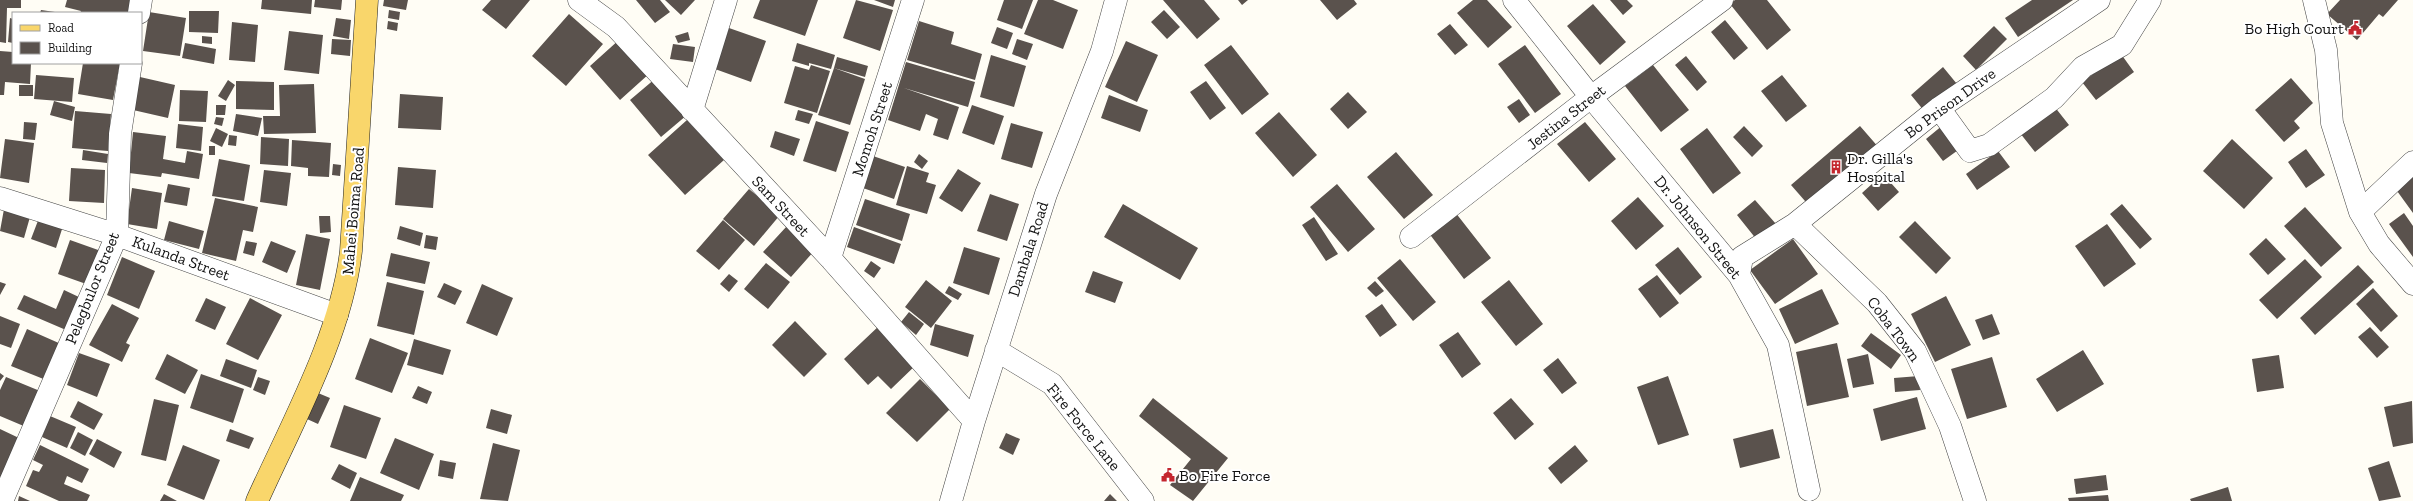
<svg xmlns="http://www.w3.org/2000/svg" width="2413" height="501" viewBox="0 0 2413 501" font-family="'Zilla Slab',serif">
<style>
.building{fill:#5a524d}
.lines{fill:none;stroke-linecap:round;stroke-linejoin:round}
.minor-casing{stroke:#444;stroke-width:23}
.major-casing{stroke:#222;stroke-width:23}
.minor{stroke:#fff;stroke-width:22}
.major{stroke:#f9d66b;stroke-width:22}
.labels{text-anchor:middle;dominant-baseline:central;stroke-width:4;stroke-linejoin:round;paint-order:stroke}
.poi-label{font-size:16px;fill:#111;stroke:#fff;text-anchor:start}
.street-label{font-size:16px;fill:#111;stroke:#fff}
</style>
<rect width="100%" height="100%" fill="#fffdf5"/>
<!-- building -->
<path class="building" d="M 0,0 L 21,0 L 21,8 L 7,8 L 6,43 L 0,42 Z
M 67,0 L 135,0 L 132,13 L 80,13 L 81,11 L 65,7 Z
M 262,0 L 312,0 L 311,14 L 261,9 Z
M 315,0 L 342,0 L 341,10 L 314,7 Z
M 384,0 L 408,0 L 406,10 L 383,6 Z
M 491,0 L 530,0 L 506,29 L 482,10 Z
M 636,0 L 660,0 L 670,12 L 655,23 Z
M 665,0 L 695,0 L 681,15 Z
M 760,0 L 818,0 L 805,36 L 753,18 Z
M 856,0 L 893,10 L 880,51 L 843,38 Z
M 874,0 L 895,0 L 893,7 Z
M 1004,0 L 1033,0 L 1022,29 L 997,20 Z
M 1038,0 L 1053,0 L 1078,10 L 1063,49 L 1024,34 Z
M 1163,0 L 1204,0 L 1220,19 L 1197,39 Z
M 1238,0 L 1248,0 L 1242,5 Z
M 1320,0 L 1354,0 L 1357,4 L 1337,20 Z
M 1473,0 L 1487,0 L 1512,27 L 1488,48 L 1457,13 Z
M 1610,0 L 1627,0 L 1633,6 L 1623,15 Z
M 1735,0 L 1767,0 L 1791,30 L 1767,50 L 1730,4 Z
M 2032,0 L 2073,0 L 2018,37 L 2005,18 Z
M 2340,0 L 2398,0 L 2383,17 L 2379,14 L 2357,40 L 2327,14 Z
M 1593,4 L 1626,42 L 1600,65 L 1567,26 Z
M 41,10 L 55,12 L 55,13 L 40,13 Z
M 389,10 L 400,12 L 399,20 L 388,18 Z
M 1164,10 L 1180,27 L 1167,39 L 1151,22 Z
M 189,11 L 219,11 L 218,33 L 189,32 Z
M 149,12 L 186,18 L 180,56 L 143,51 Z
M 569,14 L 603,44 L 566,86 L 532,56 Z
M 10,18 L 13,19 L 13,43 L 8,42 Z
M 336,18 L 351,20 L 349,39 L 333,36 Z
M 1725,20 L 1748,48 L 1734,60 L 1711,32 Z
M 388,21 L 398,23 L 397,31 L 387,29 Z
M 919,21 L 954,32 L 951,44 L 982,54 L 975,80 L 907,60 Z
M 232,22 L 258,25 L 255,62 L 229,60 Z
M 1450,24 L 1468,45 L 1455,55 L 1437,34 Z
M 1994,26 L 2007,39 L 1976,70 L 1963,56 Z
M 997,27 L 1013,33 L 1007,49 L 991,43 Z
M 729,28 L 766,41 L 751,82 L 715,69 Z
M 289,31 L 323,35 L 319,74 L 284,70 Z
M 688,32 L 690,40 L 678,43 L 675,36 Z
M 202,36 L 212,37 L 212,44 L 202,43 Z
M 332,39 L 351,40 L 350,56 L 331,54 Z
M 620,39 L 650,73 L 620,100 L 590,66 Z
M 1017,39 L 1033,44 L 1027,60 L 1012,54 Z
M 1126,41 L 1158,55 L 1137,102 L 1105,87 Z
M 185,43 L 216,49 L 214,64 L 182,58 Z
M 797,43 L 835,55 L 831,69 L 809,63 L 809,66 L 792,61 Z
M 673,44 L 695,47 L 693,62 L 670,59 Z
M 1231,45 L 1269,94 L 1242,115 L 1204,65 Z
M 1525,45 L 1561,94 L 1535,113 L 1498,64 Z
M 0,51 L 13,52 L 13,63 L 31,63 L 30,84 L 5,82 L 4,95 L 0,95 Z
M 2121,54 L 2134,72 L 2096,100 L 2082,82 Z
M 991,55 L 1026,66 L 1014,107 L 980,97 Z
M 1686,56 L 1707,82 L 1697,91 L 1675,65 Z
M 837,57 L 868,66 L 865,77 L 834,68 Z
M 906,62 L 975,82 L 968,107 L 904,88 L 959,107 L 948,140 L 933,135 L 938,119 L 926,114 L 920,131 L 888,120 Z
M 83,63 L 120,63 L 113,100 L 78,94 Z
M 811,65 L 830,71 L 817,113 L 784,103 L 795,66 L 809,70 Z
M 1653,65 L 1689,110 L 1661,132 L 1625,86 Z
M 1943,67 L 1957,84 L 1925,112 L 1911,95 Z
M 834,68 L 865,79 L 850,125 L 818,115 Z
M 36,75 L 74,78 L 72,102 L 34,99 Z
M 1782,75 L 1807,106 L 1786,122 L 1761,91 Z
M 140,77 L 175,85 L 168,118 L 133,110 Z
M 656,78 L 687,115 L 661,137 L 630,100 Z
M 2291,78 L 2313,103 L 2294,121 L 2300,128 L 2284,142 L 2255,110 Z
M 228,80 L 235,85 L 226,101 L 218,96 Z
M 236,81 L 274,82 L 274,110 L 236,109 Z
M 1206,81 L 1226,108 L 1210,120 L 1190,92 Z
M 314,84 L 316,133 L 264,134 L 263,116 L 280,116 L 279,85 Z
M 19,85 L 33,85 L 33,96 L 19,96 Z
M 180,90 L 208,91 L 206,122 L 179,121 Z
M 1348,92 L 1367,112 L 1348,129 L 1330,109 Z
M 400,94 L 443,97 L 441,130 L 398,128 Z
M 1109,95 L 1148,110 L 1140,132 L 1101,118 Z
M 1519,99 L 1530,115 L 1519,123 L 1507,107 Z
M 54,101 L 75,107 L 72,121 L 50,115 Z
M 216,105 L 226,105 L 225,115 L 216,115 Z
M 972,105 L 1004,116 L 994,145 L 962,133 Z
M 2054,106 L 2069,125 L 2035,152 L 2020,133 Z
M 798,110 L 813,114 L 809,124 L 795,120 Z
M 75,111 L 111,114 L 108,151 L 72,148 Z
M 1279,112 L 1317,155 L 1293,177 L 1255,133 Z
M 236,114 L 262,118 L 258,136 L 233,131 Z
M 216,117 L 224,118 L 222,126 L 214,124 Z
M 687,120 L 724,160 L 685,195 L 648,155 Z
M 816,121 L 849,132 L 836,172 L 803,161 Z
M 24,122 L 37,123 L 35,140 L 23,139 Z
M 1585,122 L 1616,159 L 1589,182 L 1557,144 Z
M 1011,123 L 1043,132 L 1032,168 L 1001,159 Z
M 178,124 L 203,127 L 201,151 L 176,148 Z
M 1943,125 L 1961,148 L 1943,161 L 1926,139 Z
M 1744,126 L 1763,146 L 1752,157 L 1733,137 Z
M 1860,126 L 1880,149 L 1812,209 L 1791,185 Z
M 216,128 L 228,134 L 222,147 L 210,141 Z
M 1707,128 L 1741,173 L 1713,194 L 1680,149 Z
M 775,131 L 800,139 L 794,156 L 770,147 Z
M 133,132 L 166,136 L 163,159 L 185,163 L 187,151 L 203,154 L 199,179 L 162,173 L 161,177 L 129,173 Z
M 229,135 L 237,136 L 236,146 L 228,145 Z
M 261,137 L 289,139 L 288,166 L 260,164 Z
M 5,139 L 34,143 L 29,183 L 0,178 Z
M 2232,139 L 2273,178 L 2244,209 L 2203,171 Z
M 292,140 L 331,143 L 329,177 L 308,176 L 308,168 L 291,166 Z
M 209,146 L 215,146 L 215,155 L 209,155 Z
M 2306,149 L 2325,175 L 2306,188 L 2288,162 Z
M 83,150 L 108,154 L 107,163 L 82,160 Z
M 1998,151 L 2010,167 L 1977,190 L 1966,174 Z
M 1396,152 L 1433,195 L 1404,219 L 1367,177 Z
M 919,154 L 928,161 L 922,169 L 914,162 Z
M 873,156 L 905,167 L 894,199 L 863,188 Z
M 219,159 L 250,165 L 244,201 L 212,196 Z
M 333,164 L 341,165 L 340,176 L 332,175 Z
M 907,166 L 929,173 L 926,182 L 936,185 L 927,214 L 896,205 Z
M 398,167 L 436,170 L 433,208 L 395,205 Z
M 71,168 L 105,170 L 104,203 L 69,201 Z
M 958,169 L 981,183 L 962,212 L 939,198 Z
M 264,170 L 291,173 L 287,206 L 260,202 Z
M 2413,170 L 2413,213 L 2392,184 Z
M 1883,174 L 1899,192 L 1878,211 L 1862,193 Z
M 168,184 L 190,188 L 187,206 L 164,202 Z
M 1337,184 L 1375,229 L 1348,252 L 1310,207 Z
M 132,188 L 162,193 L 157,229 L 127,224 Z
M 749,189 L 780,215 L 754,246 L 723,219 Z
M 990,194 L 1019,204 L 1007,241 L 977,231 Z
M 1638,197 L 1664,226 L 1636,250 L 1611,221 Z
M 215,198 L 258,207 L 253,232 L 243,230 L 236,261 L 202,253 Z
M 865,199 L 910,214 L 902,241 L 856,225 Z
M 1755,200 L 1776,224 L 1757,240 L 1737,215 Z
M 1123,204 L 1198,248 L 1180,280 L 1104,237 Z
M 2122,204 L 2152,239 L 2140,249 L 2110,214 Z
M 2305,207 L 2342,248 L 2321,267 L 2284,226 Z
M 4,209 L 30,217 L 24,238 L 0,231 Z
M 1455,212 L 1491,258 L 1464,279 L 1428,232 Z
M 2404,213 L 2413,226 L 2413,257 L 2389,224 Z
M 319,216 L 330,216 L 331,232 L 320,233 Z
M 1314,217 L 1338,254 L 1326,261 L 1302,225 Z
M 39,218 L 63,226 L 56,248 L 31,239 Z
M 723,220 L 745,240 L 719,270 L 696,251 Z
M 169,221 L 204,231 L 199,249 L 164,240 Z
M 1915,221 L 1951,258 L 1936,274 L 1899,237 Z
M 2107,224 L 2136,264 L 2104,287 L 2075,246 Z
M 400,226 L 423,233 L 420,246 L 397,239 Z
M 787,226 L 815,250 L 791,277 L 763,252 Z
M 854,227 L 901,244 L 894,264 L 847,247 Z
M 306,234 L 330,239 L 320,290 L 296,285 Z
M 426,235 L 438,237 L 436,250 L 424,248 Z
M 2266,238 L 2286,259 L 2268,275 L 2249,254 Z
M 1793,239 L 1818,274 L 1775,304 L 1750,270 Z
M 70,240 L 101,251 L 89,285 L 58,274 Z
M 246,241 L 257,243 L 254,256 L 243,253 Z
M 271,241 L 296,251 L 287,273 L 262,262 Z
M 964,247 L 1000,258 L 989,295 L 953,283 Z
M 1678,247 L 1702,277 L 1680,295 L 1655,265 Z
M 391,253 L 430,262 L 425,284 L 386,276 Z
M 122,257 L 155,271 L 139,309 L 107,295 Z
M 1400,259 L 1436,302 L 1413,321 L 1377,278 Z
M 2305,259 L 2322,277 L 2277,319 L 2259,300 Z
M 871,261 L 881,268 L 874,278 L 864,271 Z
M 766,263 L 790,282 L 768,309 L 744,289 Z
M 2358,265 L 2374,282 L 2315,335 L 2300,318 Z
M 1093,271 L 1123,282 L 1115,303 L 1085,292 Z
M 729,274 L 738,281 L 729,292 L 720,284 Z
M 1657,275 L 1679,303 L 1660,318 L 1638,289 Z
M 926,280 L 952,301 L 931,328 L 905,307 Z
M 1509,280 L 1543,324 L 1516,346 L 1481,302 Z
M 1375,281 L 1384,291 L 1376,297 L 1367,288 Z
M 0,282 L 6,284 L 0,295 Z
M 387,282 L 424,291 L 414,335 L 377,326 Z
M 444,283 L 462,291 L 455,305 L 437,297 Z
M 482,284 L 513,298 L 497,336 L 466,323 Z
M 949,286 L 962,294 L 958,300 L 945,293 Z
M 2373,288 L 2398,316 L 2381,332 L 2356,304 Z
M 1822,289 L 1839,324 L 1795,344 L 1779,309 Z
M 64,290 L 81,298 L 66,330 L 17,309 L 24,295 L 56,309 Z
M 1946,296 L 1971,345 L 1935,362 L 1911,314 Z
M 206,298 L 226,307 L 215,330 L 195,321 Z
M 250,298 L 282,315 L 258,360 L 226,344 Z
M 112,304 L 139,318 L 126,343 L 130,345 L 122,362 L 89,345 Z
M 1382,304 L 1397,325 L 1380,337 L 1365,316 Z
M 909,312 L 924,324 L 916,335 L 901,322 Z
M 1992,314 L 2000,334 L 1983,340 L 1975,320 Z
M 0,316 L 20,324 L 11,348 L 0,344 Z
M 795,321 L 827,354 L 804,377 L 772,345 Z
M 881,324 L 918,363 L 891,389 L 878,376 L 868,385 L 844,359 Z
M 935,324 L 974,335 L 968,357 L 930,345 Z
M 2370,327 L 2389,347 L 2377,358 L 2358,337 Z
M 27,329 L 61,344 L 46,380 L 11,366 Z
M 1458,332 L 1481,364 L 1462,378 L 1439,345 Z
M 1871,333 L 1901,355 L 1891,369 L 1861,346 Z
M 370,338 L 408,353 L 392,393 L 355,379 Z
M 414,339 L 451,350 L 443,375 L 407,365 Z
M 1837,343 L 1849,397 L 1807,406 L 1796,352 Z
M 2083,350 L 2104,384 L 2057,412 L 2036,379 Z
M 79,353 L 110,364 L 97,397 L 67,385 Z
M 167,354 L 198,370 L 185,394 L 155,379 Z
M 1868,354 L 1874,384 L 1853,388 L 1847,359 Z
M 2279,355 L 2284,388 L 2257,392 L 2252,359 Z
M 1992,357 L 2007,407 L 1967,419 L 1951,369 Z
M 1558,358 L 1577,383 L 1562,394 L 1543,370 Z
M 226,359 L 257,370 L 251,388 L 220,376 Z
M 0,373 L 4,376 L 0,381 Z
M 201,374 L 244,389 L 233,423 L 190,408 Z
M 1668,376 L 1689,435 L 1658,445 L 1637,387 Z
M 1919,376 L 1920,390 L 1895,392 L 1894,378 Z
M 6,377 L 40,391 L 26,427 L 0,416 L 0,390 Z
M 258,377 L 270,381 L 265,395 L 253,390 Z
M 920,379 L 950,409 L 917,442 L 886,413 Z
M 418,386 L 432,392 L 427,404 L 412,398 Z
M 318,393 L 330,398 L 318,424 L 307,419 Z
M 1917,397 L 1926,429 L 1881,441 L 1873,409 Z
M 1153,398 L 1228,458 L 1193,501 L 1170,485 L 1191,459 L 1139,416 Z
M 1511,398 L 1534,424 L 1515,440 L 1493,413 Z
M 154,399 L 179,405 L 166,461 L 141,455 Z
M 78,401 L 103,414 L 94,430 L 70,417 Z
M 2412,401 L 2413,443 L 2393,447 L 2384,407 Z
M 344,405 L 381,418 L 366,459 L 330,447 Z
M 491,409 L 512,415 L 507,434 L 486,428 Z
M 50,416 L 76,427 L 67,448 L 42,437 Z
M 0,429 L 19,438 L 1,477 L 0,476 Z
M 230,429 L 254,438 L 249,449 L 226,441 Z
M 1773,429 L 1780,458 L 1740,468 L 1733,439 Z
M 78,432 L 93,440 L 85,456 L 70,448 Z
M 1006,433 L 1020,439 L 1013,455 L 999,448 Z
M 395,438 L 434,454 L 419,490 L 380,473 Z
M 97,439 L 122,452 L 114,468 L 89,454 Z
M 493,443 L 520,450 L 508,501 L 480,499 Z
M 40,445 L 89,469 L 82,483 L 67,476 L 64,484 L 90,495 L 87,501 L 59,501 L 26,486 L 33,470 L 39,472 L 43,465 L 33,460 Z
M 183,445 L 220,460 L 204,500 L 167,485 Z
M 1575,445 L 1588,461 L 1561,484 L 1548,468 Z
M 440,460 L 456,463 L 453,479 L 438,476 Z
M 2389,461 L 2401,497 L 2379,501 L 2368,468 Z
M 339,464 L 357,473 L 350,489 L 331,479 Z
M 2106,475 L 2108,490 L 2076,494 L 2074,479 Z
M 360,477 L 404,495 L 401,501 L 350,501 Z
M 2228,487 L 2232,501 L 2191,501 L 2190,499 Z
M 164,494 L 177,501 L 160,501 Z
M 1110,494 L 1117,501 L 1104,501 Z
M 2108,495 L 2109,501 L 2069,501 L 2068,498 Z
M 19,496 L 30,501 L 18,501 Z"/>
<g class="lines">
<!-- minor casing -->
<g class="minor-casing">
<path id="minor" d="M 579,0 L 616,27 L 830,258 L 974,421
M 1514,0 L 1591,97 L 1739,275 L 1778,345 L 1809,490
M 2314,0 L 2326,50 L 2332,123 L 2360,212 L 2379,244 L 2413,284
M 139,13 L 141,0
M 1939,108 L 1970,151 L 1989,145 L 2054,98 L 2083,67 L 2122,45 L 2150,0
M 692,110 L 726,0
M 0,198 L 117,235 L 337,315
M 2360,212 L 2413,162
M 1795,224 L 1877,303 L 1915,351 L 1950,426 L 1975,501
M 1411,237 L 1591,97 L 1722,0
M 830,258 L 913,0
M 1739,275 L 1742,257 L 1795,224 L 1939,108 L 2099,0
M 996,350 L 1052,384 L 1143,501
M 2,501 L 117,235 L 120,134 L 131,63
M 951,501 L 974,421 L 1046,194 L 1102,51 L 1116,0"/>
</g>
<!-- major casing -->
<g class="major-casing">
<path id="major" d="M 257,501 C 292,423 341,336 351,251 L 367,0"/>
</g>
<!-- minor -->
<use href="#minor" class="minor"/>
<!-- major -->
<use href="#major" class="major"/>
</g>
<!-- icons -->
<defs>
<g id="civic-bare" transform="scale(1.08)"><path d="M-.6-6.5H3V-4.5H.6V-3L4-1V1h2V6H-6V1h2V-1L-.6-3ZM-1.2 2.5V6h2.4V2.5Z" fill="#c4262e" stroke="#fff" stroke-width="2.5" paint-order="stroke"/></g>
<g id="building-bare" transform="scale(1.08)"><path d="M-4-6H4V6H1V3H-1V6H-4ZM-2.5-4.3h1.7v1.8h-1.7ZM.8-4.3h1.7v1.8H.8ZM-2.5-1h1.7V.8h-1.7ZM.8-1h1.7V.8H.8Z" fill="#c4262e" stroke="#fff" stroke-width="2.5" paint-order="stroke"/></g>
</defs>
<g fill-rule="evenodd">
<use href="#civic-bare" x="2355" y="28"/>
<use href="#building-bare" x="1836" y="167"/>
<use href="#civic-bare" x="1168" y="475"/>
</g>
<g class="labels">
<!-- poi labels -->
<g class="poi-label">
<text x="2344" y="28" text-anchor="end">Bo High Court</text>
<text x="1847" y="158">Dr. Gilla's<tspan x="1847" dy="18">Hospital</tspan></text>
<text x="1179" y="475">Bo Fire Force</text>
</g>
<!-- street labels -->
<g class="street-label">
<text transform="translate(1950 103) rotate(-36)">Bo Prison Drive</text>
<text transform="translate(1566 117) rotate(-38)">Jestina Street</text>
<text transform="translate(872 129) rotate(-72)">Momoh Street</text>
<text transform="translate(781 206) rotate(47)">Sam Street</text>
<text transform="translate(353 211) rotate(-85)">Mahei Boima Road</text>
<text transform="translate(1698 227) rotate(51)">Dr. Johnson Street</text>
<text transform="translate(1028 249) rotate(-72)">Dambala Road</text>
<text transform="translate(181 258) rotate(20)">Kulanda Street</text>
<text transform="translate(92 288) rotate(-68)">Pelegbulor Street</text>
<text transform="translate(1894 329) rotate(53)">Coba Town</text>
<text transform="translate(1084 427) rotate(51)">Fire Force Lane</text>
</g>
</g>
<!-- legend -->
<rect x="12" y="12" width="130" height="52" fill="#ffffff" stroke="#a0a0a0"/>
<rect x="20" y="25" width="20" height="6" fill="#f9d66b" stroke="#a0a0a0"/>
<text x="48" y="32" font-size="12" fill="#111111">Road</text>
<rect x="20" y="42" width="20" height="12" fill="#5a524d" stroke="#a0a0a0"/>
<text x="48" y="52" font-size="12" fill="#111111">Building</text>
</svg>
